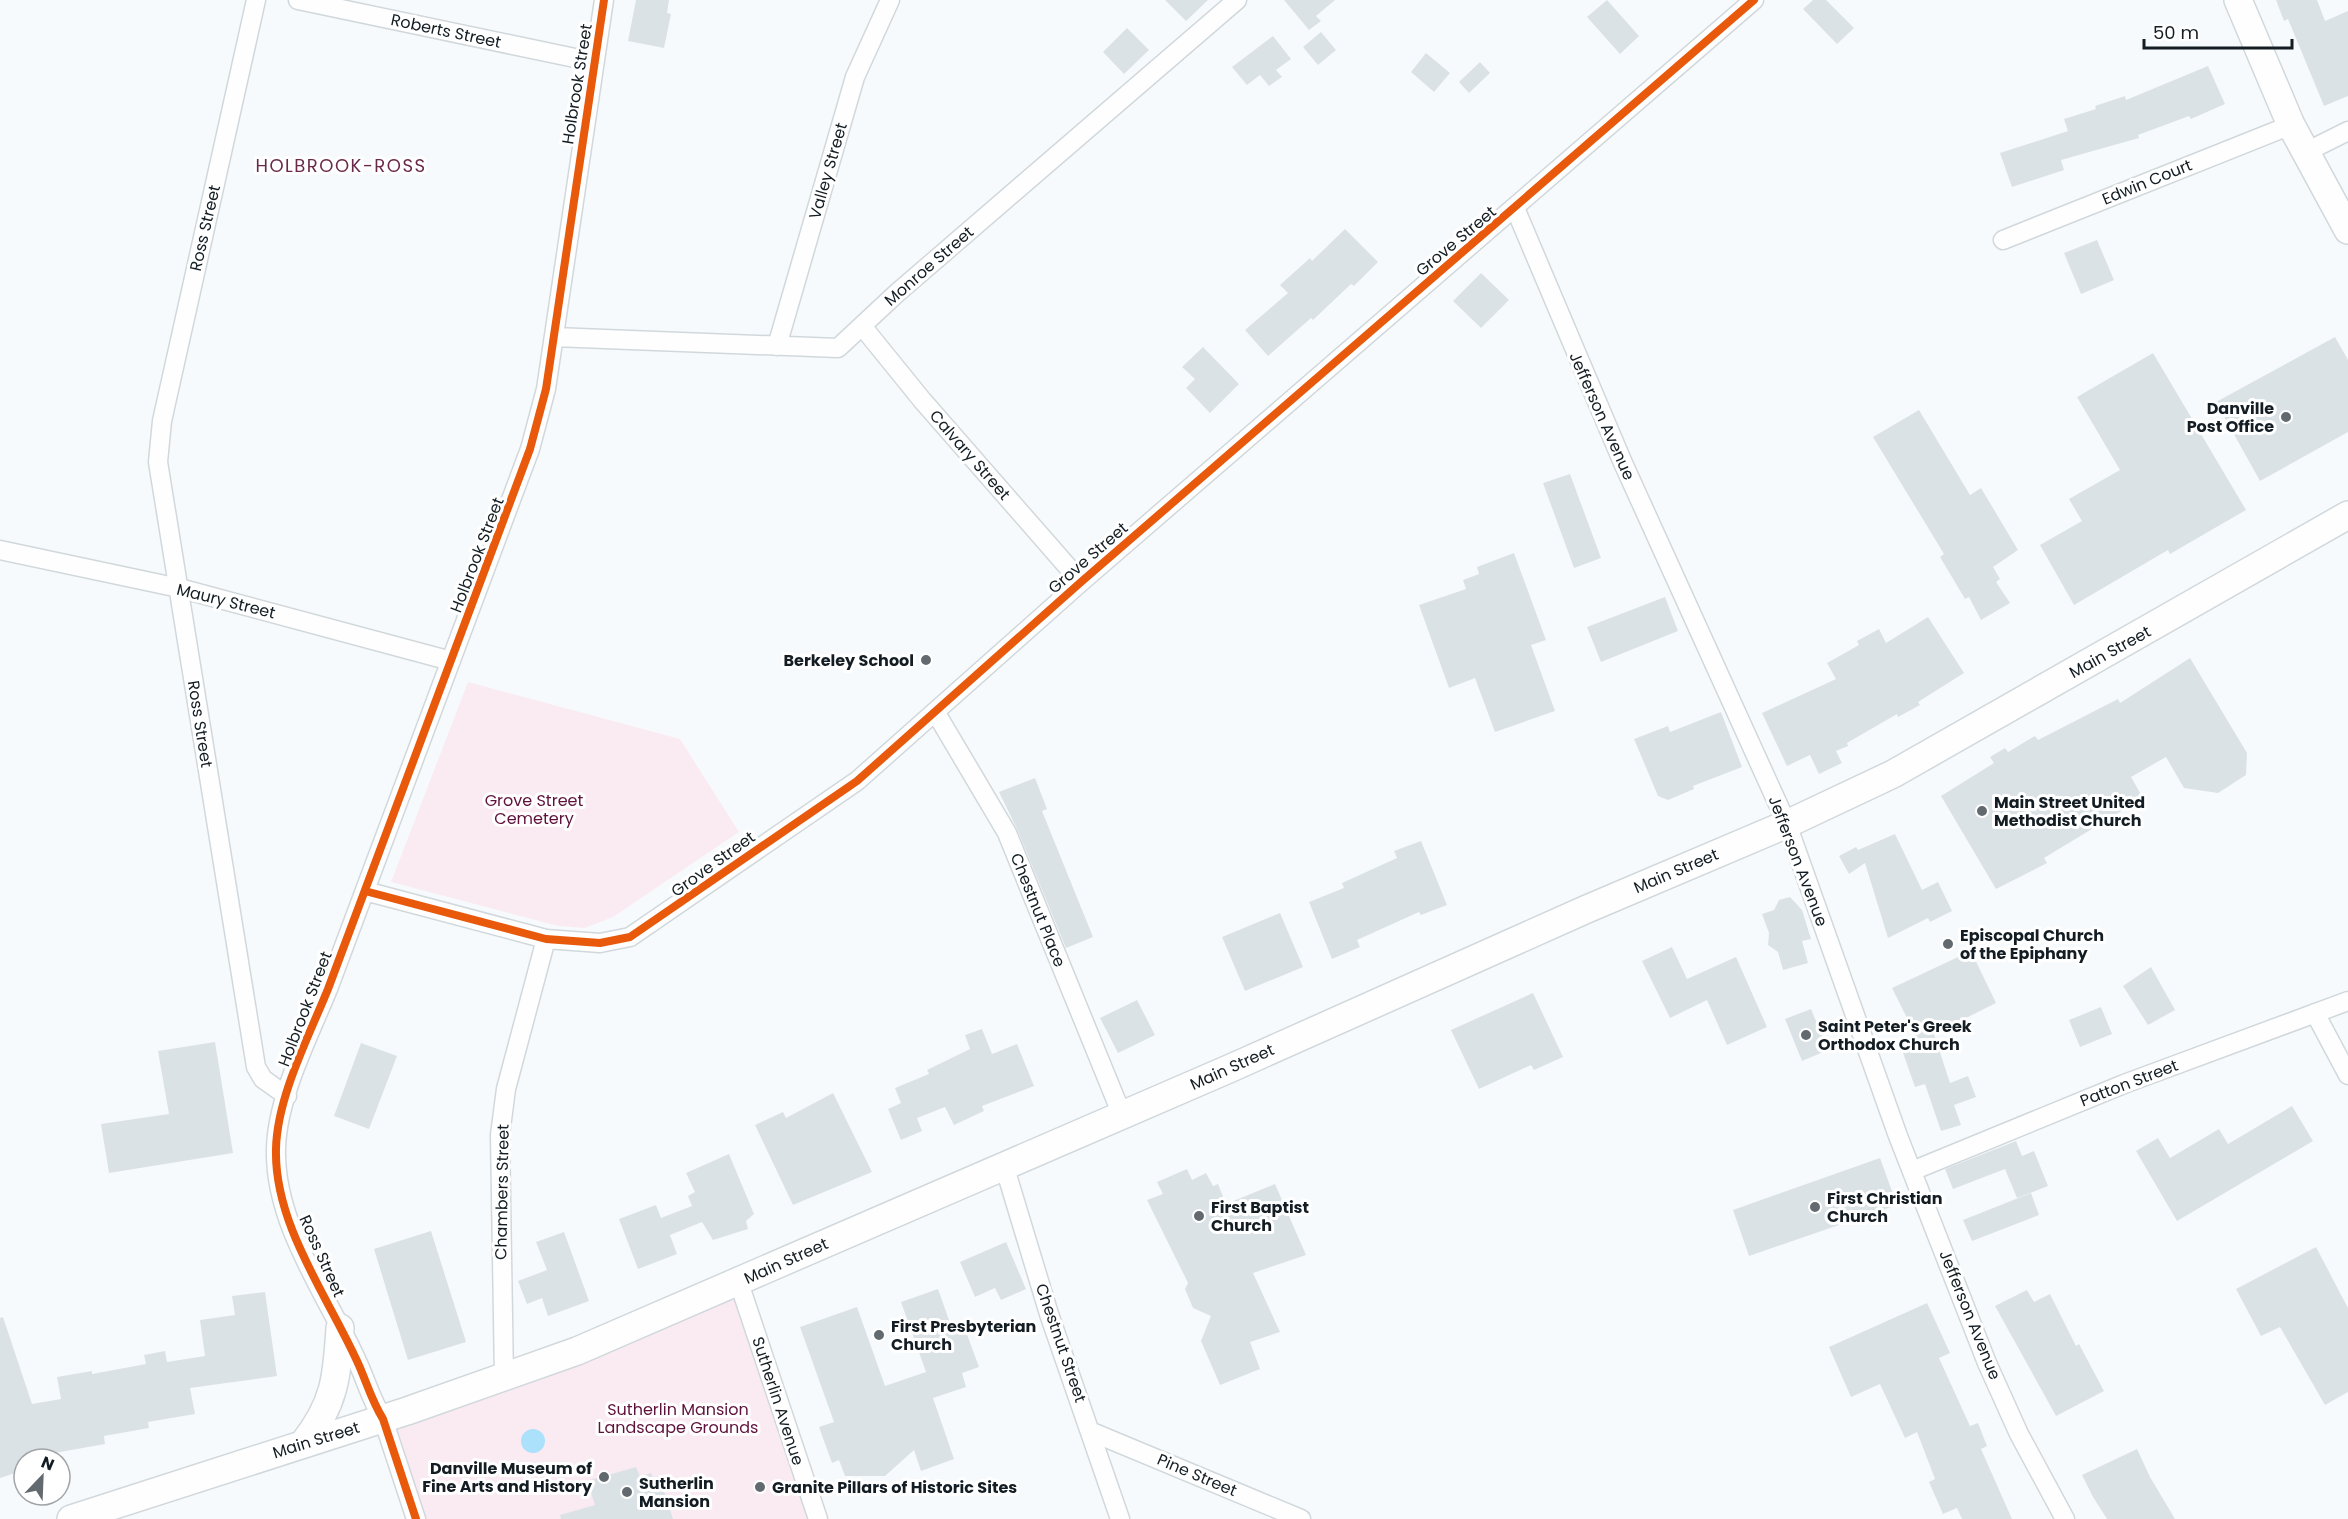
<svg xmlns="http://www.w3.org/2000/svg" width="2348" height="1519" viewBox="0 0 2348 1519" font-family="Poppins,sans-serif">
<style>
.green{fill:#faebf2}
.water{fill:#ace1fc}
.building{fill:#dbe2e6}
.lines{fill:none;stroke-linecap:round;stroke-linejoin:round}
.street-casing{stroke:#d1d8dc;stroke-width:21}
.secondary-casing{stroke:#d1d8dc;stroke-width:30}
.street{stroke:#fefeff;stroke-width:18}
.secondary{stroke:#fefeff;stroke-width:27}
.cycleway-casing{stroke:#fff;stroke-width:11}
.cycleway{stroke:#e8590c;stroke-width:8}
.poi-dot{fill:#636a6f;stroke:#fff;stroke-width:2}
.labels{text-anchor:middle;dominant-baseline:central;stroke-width:6;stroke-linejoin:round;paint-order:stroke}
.street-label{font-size:16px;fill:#131d23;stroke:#fff}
.poi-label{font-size:16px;font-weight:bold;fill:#131d23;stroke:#fff;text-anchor:start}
.park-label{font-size:16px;fill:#5e123b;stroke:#fff}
.neighbourhood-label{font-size:18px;letter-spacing:1.5px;fill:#6a2949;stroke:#fff}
</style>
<rect width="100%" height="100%" fill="#f7fafc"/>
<!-- green -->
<path class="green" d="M 468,682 L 680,739 L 739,832 L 613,917 L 585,928 L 558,926 L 391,882 Z
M 739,1283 L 818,1519 L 416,1519 L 383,1419 Z"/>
<!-- water -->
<path class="water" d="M521 1441a12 12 0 1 1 24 0a12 12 0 1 1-24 0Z"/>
<!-- building -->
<path class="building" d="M 636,0 L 669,0 L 667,13 L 671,14 L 664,48 L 628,41 Z
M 1165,0 L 1208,0 L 1186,21 Z
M 1284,0 L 1335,0 L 1316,16 L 1321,21 L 1309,30 Z
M 1607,0 L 1639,36 L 1620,54 L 1587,17 Z
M 1813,0 L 1826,0 L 1854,28 L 1837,44 L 1803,9 Z
M 2276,0 L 2317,0 L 2325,21 L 2348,11 L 2348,96 L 2324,106 L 2288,19 L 2284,21 Z
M 1127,28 L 1149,50 L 1124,74 L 1103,52 Z
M 1321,32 L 1336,50 L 1318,65 L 1303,47 Z
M 1273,36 L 1291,59 L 1276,70 L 1282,77 L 1269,86 L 1260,75 L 1247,85 L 1232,67 Z
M 1426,53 L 1450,73 L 1434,92 L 1411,72 Z
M 1480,62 L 1490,73 L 1469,93 L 1459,82 Z
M 2208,66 L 2225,104 L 2191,119 L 2189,116 L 2138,135 L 2139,138 L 2061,160 L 2064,170 L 2012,187 L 2000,153 L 2068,131 L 2064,119 L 2096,109 L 2095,106 L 2125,96 L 2126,100 Z
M 1345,229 L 1378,262 L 1354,286 L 1351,284 L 1313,320 L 1311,318 L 1268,356 L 1245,330 L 1288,293 L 1280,285 L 1310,258 L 1312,261 Z
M 2097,240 L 2114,280 L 2081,294 L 2064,253 Z
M 1481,273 L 1509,300 L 1481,328 L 1453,301 Z
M 2335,337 L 2348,360 L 2348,432 L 2260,481 L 2216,402 Z
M 1203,347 L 1239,384 L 1210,413 L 1186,388 L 1195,379 L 1182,367 Z
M 2153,353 L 2246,510 L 2170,554 L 2168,550 L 2074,605 L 2040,545 L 2082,521 L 2069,499 L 2120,470 L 2077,397 Z
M 1919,410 L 1970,495 L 1981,488 L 2018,550 L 1993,567 L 2000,579 L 1996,582 L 2010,603 L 1981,620 L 1969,597 L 1965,599 L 1940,557 L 1944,554 L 1873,437 Z
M 1570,474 L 1601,558 L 1574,568 L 1543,483 Z
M 1514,553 L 1546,640 L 1531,645 L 1555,711 L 1495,732 L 1475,678 L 1449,688 L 1419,605 L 1466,589 L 1463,580 L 1479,574 L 1477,567 Z
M 1665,597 L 1678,631 L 1601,662 L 1587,627 Z
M 1928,617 L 1964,673 L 1918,702 L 1920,705 L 1898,717 L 1897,714 L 1847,743 L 1848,746 L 1836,751 L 1842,763 L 1819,774 L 1810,755 L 1787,766 L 1762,713 L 1836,679 L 1827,663 L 1859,645 L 1857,641 L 1879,629 L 1886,643 Z
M 2190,658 L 2247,753 L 2246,775 L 2218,793 L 2184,788 L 2166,757 L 2131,777 L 2143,798 L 2044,858 L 2047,863 L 1996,889 L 1941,796 L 1994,763 L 1990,757 L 2005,748 L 2008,752 L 2035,736 L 2038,740 L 2118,699 L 2120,703 Z
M 1721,712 L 1742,767 L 1693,786 L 1694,789 L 1668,800 L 1658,796 L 1634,739 L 1668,726 L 1670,732 Z
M 1035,778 L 1047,809 L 1042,811 L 1093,937 L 1066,948 L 1017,829 L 999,792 Z
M 1895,834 L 1922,890 L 1938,882 L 1952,911 L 1930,922 L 1928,918 L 1888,938 L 1865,863 L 1849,874 L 1839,856 L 1856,847 L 1858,850 Z
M 1421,841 L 1447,905 L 1421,915 L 1419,912 L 1357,940 L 1360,947 L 1332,959 L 1309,902 L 1344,888 L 1342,883 L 1397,858 L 1394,851 Z
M 1790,897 L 1802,910 L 1811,939 L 1802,941 L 1808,963 L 1783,970 L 1778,952 L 1768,945 L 1769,933 L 1762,914 L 1774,910 L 1779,900 Z
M 1280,913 L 1303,967 L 1245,991 L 1222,937 Z
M 1672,947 L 1687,979 L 1736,957 L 1767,1027 L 1727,1045 L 1707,1000 L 1670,1018 L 1642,961 Z
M 1971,951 L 1996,1003 L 1934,1034 L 1950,1083 L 1968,1076 L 1976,1097 L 1954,1105 L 1961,1125 L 1941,1131 L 1925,1084 L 1915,1087 L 1902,1050 L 1920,1044 L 1892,988 Z
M 2151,967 L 2175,1010 L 2148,1025 L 2123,986 Z
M 1533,993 L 1563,1057 L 1534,1070 L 1531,1065 L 1479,1089 L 1451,1030 Z
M 1137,1000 L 1155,1035 L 1118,1053 L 1100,1018 Z
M 2101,1007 L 2112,1034 L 2080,1047 L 2069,1020 Z
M 1811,1009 L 1828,1050 L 1802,1061 L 1785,1019 Z
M 982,1029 L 992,1054 L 1017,1044 L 1034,1086 L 982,1106 L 984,1111 L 954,1125 L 945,1107 L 917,1118 L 922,1131 L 901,1140 L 888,1109 L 901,1103 L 895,1088 L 929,1074 L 927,1070 L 970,1049 L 965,1035 Z
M 215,1042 L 233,1153 L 109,1173 L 101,1124 L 169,1114 L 158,1051 Z
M 361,1043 L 397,1056 L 369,1129 L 334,1116 Z
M 833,1093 L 872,1172 L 793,1205 L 755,1125 L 783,1112 L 786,1118 Z
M 2292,1106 L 2313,1141 L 2177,1221 L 2136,1151 L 2158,1138 L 2170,1158 L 2219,1129 L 2228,1144 Z
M 2016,1141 L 2022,1156 L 2034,1151 L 2048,1186 L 2017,1198 L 2005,1169 L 1953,1189 L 1945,1169 Z
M 729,1154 L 754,1214 L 746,1221 L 748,1229 L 713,1240 L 702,1222 L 670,1235 L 677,1254 L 638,1269 L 619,1219 L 656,1205 L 661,1218 L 692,1206 L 688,1196 L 695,1192 L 686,1173 Z
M 1880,1158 L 1897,1205 L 1749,1256 L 1733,1210 Z
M 1187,1169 L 1192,1180 L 1206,1173 L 1213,1186 L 1218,1184 L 1226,1204 L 1275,1184 L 1306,1255 L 1253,1273 L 1280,1332 L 1250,1342 L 1260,1369 L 1220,1385 L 1201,1341 L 1211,1316 L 1193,1308 L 1185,1289 L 1188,1283 L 1147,1200 L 1163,1194 L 1157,1182 Z
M 2031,1193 L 2039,1215 L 1972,1241 L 1963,1220 Z
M 431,1231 L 466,1342 L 408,1360 L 374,1249 Z
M 564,1232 L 589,1301 L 548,1316 L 542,1298 L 527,1304 L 518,1281 L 547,1270 L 536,1242 Z
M 1006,1242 L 1026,1289 L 1001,1300 L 995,1288 L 975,1297 L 960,1262 Z
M 2316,1247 L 2348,1308 L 2348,1392 L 2325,1405 L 2280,1327 L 2261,1336 L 2236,1289 Z
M 938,1289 L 954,1334 L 965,1329 L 979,1367 L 962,1373 L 966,1387 L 933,1398 L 954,1459 L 921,1471 L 914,1450 L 885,1476 L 845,1476 L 839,1460 L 832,1463 L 819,1427 L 834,1422 L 800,1327 L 857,1307 L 885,1386 L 926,1372 L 901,1302 Z
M 2027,1290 L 2034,1302 L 2050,1294 L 2076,1346 L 2079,1344 L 2104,1391 L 2056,1416 L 1995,1306 Z
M 265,1292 L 277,1376 L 190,1388 L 195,1414 L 148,1422 L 149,1428 L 104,1436 L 105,1444 L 49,1454 L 51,1459 L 24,1459 L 24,1470 L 0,1478 L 0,1318 L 3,1317 L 32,1404 L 61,1399 L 57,1377 L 92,1371 L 92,1374 L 146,1364 L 144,1355 L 165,1351 L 167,1362 L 205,1356 L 200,1320 L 235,1315 L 232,1296 Z
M 1927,1303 L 1950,1353 L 1939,1358 L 1970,1426 L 1978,1423 L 1987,1446 L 1981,1449 L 2012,1519 L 1962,1519 L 1957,1508 L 1943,1514 L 1929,1482 L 1935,1479 L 1917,1432 L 1905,1438 L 1880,1384 L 1851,1397 L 1829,1347 Z
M 2137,1449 L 2150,1477 L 2175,1519 L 2107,1519 L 2093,1497 L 2082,1475 Z
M 636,1467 L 640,1477 L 651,1473 L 653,1478 L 659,1476 L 673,1519 L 561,1519 L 560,1515 L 595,1505 L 587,1481 Z"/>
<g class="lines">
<!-- street casing -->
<g class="street-casing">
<path id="street" d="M 256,0 L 162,421 L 158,462 L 256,1067 L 263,1079 L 287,1096
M 298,0 L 594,62
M 2306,152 L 2348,131
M 1515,208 L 1623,463 L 1787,824 L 1898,1136 L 1987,1363 L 2019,1434 L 2065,1519
M 2003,240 L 2291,125
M 862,326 L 922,400 L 1081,582
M 554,337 L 838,348 L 897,293 L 1237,0
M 777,346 L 855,77 L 890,0
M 0,550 L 179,588 L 451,661
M 936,713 L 1007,833 L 1122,1115
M 365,891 L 546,939 L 600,943 L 630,937 L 857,781 L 1081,582 L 1754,0
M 2315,1013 L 2348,1075
M 1004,1165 L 1049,1314 L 1120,1519
M 1912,1171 L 2124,1084 L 2348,1001
M 739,1283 L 818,1519
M 504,1378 L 500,1135 L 506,1089 L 546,939
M 1092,1432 L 1301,1519
M 416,1519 L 383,1419 C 371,1400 366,1380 357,1361 C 327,1295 274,1224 276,1149 C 277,1097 309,1036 328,989 L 530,449 L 546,389 L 604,0"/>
</g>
<!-- secondary casing -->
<g class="secondary-casing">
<path id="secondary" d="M 2238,0 L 2291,125 L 2348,230
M 303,1444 C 335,1404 337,1377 340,1328
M 71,1519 L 407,1411 L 577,1351 L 1231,1068 L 1587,909 L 1787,824 L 1893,774 L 2348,515"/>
</g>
<!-- street -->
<use href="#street" class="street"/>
<!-- secondary -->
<use href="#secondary" class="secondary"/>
<!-- cycleway casing -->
<g class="cycleway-casing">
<path id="cycleway" d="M 365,891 L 546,939 L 600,943 L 630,937 L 857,781 L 1081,582 L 1754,0
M 416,1519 L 383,1419 C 371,1400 366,1380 357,1361 C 327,1295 274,1224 276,1149 C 277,1097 309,1036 328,989 L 530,449 L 546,389 L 604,0"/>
</g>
<!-- cycleway -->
<use href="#cycleway" class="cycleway"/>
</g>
<!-- markers -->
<g class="poi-dot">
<circle cx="2286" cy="417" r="6"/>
<circle cx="926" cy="660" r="6"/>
<circle cx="1982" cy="811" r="6"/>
<circle cx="1948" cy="944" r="6"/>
<circle cx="1806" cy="1035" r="6"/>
<circle cx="1815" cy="1207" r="6"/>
<circle cx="1199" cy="1216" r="6"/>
<circle cx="879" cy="1335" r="6"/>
<circle cx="604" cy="1477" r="6"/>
<circle cx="760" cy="1487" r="6"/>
<circle cx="627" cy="1492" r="6"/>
</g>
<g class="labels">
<!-- street labels -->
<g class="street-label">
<text transform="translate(446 31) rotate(12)">Roberts Street</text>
<text transform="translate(577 84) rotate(-81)">Holbrook Street</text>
<text transform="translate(828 171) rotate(-74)">Valley Street</text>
<text transform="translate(2147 182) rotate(-22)">Edwin Court</text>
<text transform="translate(205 228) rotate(-77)">Ross Street</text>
<text transform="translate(1456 241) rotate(-40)">Grove Street</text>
<text transform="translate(929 266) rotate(-41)">Monroe Street</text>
<text transform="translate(1602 416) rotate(66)">Jefferson Avenue</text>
<text transform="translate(970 455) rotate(49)">Calvary Street</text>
<text transform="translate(477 555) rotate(-69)">Holbrook Street</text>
<text transform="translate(1088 558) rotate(-41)">Grove Street</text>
<text transform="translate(226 601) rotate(14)">Maury Street</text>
<text transform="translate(2110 652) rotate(-29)">Main Street</text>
<text transform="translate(200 724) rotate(81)">Ross Street</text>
<text transform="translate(1798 861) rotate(69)">Jefferson Avenue</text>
<text transform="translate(713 864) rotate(-36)">Grove Street</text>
<text transform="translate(1676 871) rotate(-23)">Main Street</text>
<text transform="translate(1038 910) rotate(68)">Chestnut Place</text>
<text transform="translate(305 1009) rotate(-69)">Holbrook Street</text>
<text transform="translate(1232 1067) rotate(-24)">Main Street</text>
<text transform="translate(2129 1083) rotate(-21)">Patton Street</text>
<text transform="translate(502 1192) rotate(-89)">Chambers Street</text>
<text transform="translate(322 1256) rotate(66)">Ross Street</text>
<text transform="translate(786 1261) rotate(-24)">Main Street</text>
<text transform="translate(1970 1315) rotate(68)">Jefferson Avenue</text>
<text transform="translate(1061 1343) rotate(71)">Chestnut Street</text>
<text transform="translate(778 1401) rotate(72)">Sutherlin Avenue</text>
<text transform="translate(316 1440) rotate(-17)">Main Street</text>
<text transform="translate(1197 1475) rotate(23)">Pine Street</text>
</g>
<!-- poi labels -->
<g class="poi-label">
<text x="2274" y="408" text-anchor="end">Danville<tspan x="2274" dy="18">Post Office</tspan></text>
<text x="914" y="660" text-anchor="end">Berkeley School</text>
<text x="1994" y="802">Main Street United<tspan x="1994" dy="18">Methodist Church</tspan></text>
<text x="1960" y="935">Episcopal Church<tspan x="1960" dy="18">of the Epiphany</tspan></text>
<text x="1818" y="1026">Saint Peter's Greek<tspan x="1818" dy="18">Orthodox Church</tspan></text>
<text x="1827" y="1198">First Christian<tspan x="1827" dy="18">Church</tspan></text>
<text x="1211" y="1207">First Baptist<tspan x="1211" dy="18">Church</tspan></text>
<text x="891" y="1326">First Presbyterian<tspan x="891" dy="18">Church</tspan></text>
<text x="592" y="1468" text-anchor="end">Danville Museum of<tspan x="592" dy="18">Fine Arts and History</tspan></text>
<text x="639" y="1483">Sutherlin<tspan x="639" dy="18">Mansion</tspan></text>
<text x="772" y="1487">Granite Pillars of Historic Sites</text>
</g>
<!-- park labels -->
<g class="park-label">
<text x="534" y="800">Grove Street<tspan x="534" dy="18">Cemetery</tspan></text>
<text x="678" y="1409">Sutherlin Mansion<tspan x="678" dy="18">Landscape Grounds</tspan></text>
</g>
<!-- neighbourhood labels -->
<g class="neighbourhood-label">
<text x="341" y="165">HOLBROOK-ROSS</text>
</g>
</g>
<!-- north arrow -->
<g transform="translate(42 1477) rotate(23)"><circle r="28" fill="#ffffff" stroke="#a1a5a7" stroke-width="1.5"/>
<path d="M0-4.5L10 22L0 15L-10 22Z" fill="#636a6f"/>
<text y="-9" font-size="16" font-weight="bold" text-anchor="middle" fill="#131d23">N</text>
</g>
<!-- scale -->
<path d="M2144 39v9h148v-9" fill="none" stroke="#131d23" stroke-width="3"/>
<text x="2153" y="39" font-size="18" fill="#131d23" stroke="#ffffff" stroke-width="4.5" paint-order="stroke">50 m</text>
</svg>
